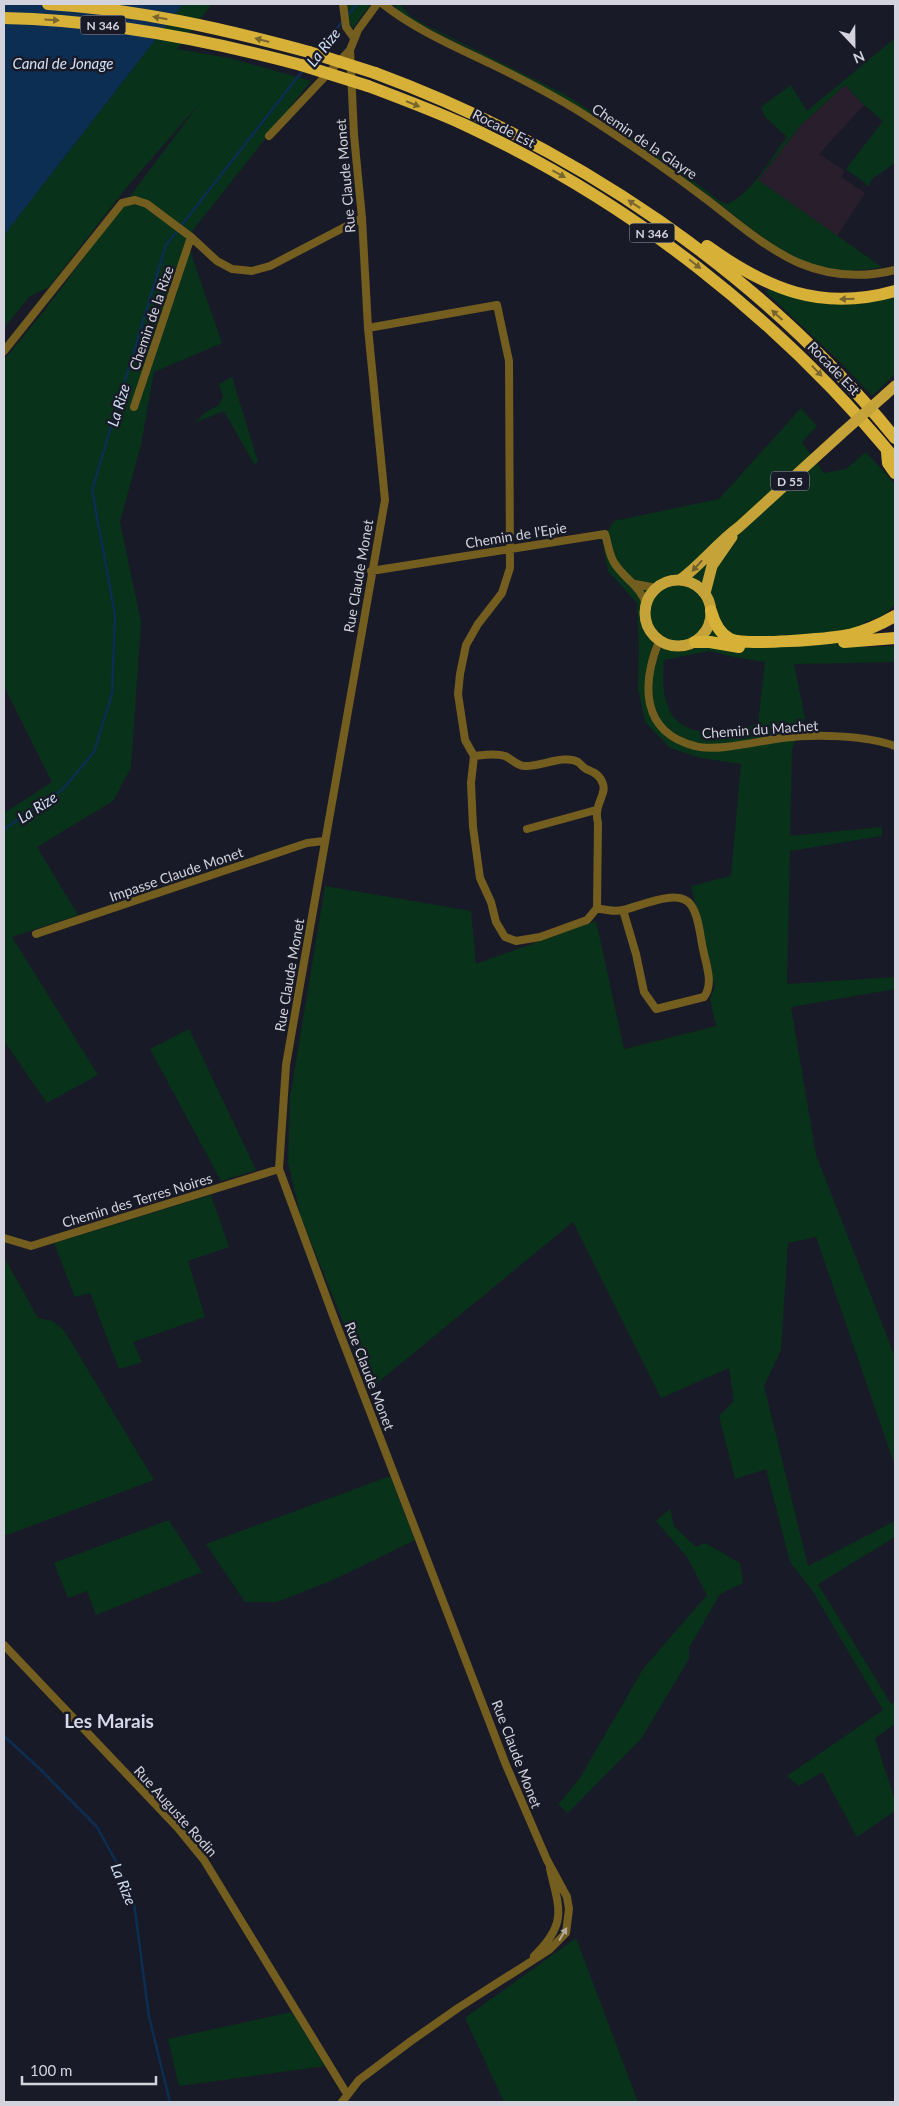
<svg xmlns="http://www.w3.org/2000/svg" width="899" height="2106" viewBox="0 0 899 2106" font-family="Lato,sans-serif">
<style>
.industrial{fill:#291e2c}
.green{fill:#083219;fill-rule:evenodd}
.water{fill:#0d2e53}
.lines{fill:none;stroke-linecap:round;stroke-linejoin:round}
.stream{stroke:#0d2e53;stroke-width:2.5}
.minor{stroke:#735e1f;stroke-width:8}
.primary{stroke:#c6a338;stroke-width:11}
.trunk{stroke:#d7b038;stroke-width:12}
.primary-bridge{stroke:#c6a338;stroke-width:11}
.trunk-bridge{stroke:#d7b038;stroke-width:12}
.oneway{fill:#786530}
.oneway2{fill:#705e30}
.oneway3{fill:#b1aa9a}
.labels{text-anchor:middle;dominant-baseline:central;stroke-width:5;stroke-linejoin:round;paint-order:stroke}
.shield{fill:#191a27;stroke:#9a9ca6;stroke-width:1}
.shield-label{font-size:12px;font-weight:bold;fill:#d2d3dc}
.street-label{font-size:14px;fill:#d2d3dc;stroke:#191a27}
.water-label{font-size:15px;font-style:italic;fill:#d0e0f4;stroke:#191a27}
.district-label{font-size:19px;font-weight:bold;fill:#d5d8ea;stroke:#191a27}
</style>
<rect width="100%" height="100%" fill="#191a27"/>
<!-- industrial -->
<path class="industrial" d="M 845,85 L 864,105 L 819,154 L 845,171 L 841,177 L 865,193 L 837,236 L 758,180 L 801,125 Z"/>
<!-- green -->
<path class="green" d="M 183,4 L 212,4 L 177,49 L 230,58 L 311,81 L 186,239 L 222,343 L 154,372 L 141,445 L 120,522 L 141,622 L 131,768 L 113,801 L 37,847 L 78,915 L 12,937 L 98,1075 L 47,1103 L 4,1041 L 4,813 L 52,782 L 4,686 L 4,360 L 44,311 L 200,103 L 126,188 L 49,287 L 30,296 L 4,328 L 4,235 Z
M 345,4 L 371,4 L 352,29 L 345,5 Z
M 394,4 L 400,4 L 409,15 L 420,22 L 564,94 L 670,162 L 718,200 L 727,204 C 750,196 772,156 787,137 L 765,117 L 761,107 L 791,85 L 807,111 L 895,38 L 895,163 L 871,180 L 869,186 L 846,169 L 883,121 L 864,105 L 845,85 L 801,125 L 758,180 L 882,267 C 852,273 821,271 793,256 C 764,241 739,219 713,199 C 678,173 643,148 607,125 C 545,83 476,53 410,19 L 398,10 Z
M 768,289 C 811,305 851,310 895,297 L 895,374 L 872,396 L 840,362 L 766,292 Z
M 232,377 L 258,462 L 254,464 L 224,411 L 194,423 L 206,412 L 219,405 L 223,397 L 219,384 Z
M 801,408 L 817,426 L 802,442 L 824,473 L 846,469 L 866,452 L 895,484 L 895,604 L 884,615 L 863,623 L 864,647 L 895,646 L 895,662 L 794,664 L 805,718 L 792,749 L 790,836 L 882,827 L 882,836 L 790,851 L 787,984 L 895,977 L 895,989 L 791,1007 L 816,1155 L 895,1357 L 895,1466 L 816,1237 L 788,1243 L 781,1350 L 764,1386 L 808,1566 L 895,1521 L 895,1537 L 818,1584 L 891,1704 L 895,1702 L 895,1724 L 875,1738 L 895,1801 L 895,1811 L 857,1837 L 822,1772 L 799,1786 L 787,1776 L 883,1710 L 812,1590 L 790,1562 L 766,1469 L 735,1479 L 719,1416 L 734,1401 L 729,1368 L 661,1398 L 573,1222 L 370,1389 L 301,1217 L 288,1163 L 290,1098 L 325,886 L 471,911 L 476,964 L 596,921 L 624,1049 L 716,1026 L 710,999 L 715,987 L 691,886 L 731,876 L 741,764 L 701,758 L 670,748 L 645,722 L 638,688 L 639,649 L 637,603 L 608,571 L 602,539 L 614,521 L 719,499 ZM 709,651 L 740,658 L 765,662 L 758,723 C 731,734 682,742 668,707 C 662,692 663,676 664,660 Z
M 189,1029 L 256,1170 L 221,1181 L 150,1049 Z
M 211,1195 L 229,1247 L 188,1261 L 205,1317 L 133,1342 L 142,1362 L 119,1369 L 90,1293 L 75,1297 L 54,1243 Z
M 4,1257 L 38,1318 L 53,1321 L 64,1330 L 154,1480 L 4,1536 Z
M 390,1476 L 415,1540 L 333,1580 L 277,1602 L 245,1602 L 206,1544 Z
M 670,1509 L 674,1526 L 696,1547 L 705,1543 L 740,1563 L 743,1583 L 720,1594 L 689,1648 L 689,1659 L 641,1739 L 568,1813 L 558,1805 L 580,1778 L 643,1669 L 707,1595 L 687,1557 L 656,1521 Z
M 169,1520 L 202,1572 L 96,1615 L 87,1591 L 68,1598 L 54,1563 Z
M 576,1938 L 638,2102 L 504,2102 L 465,2018 Z
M 292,2012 L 325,2066 L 179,2086 L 168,2039 Z"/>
<!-- water -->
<path class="water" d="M 4,4 L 183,4 L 4,235 Z"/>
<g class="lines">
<!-- stream -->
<path class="stream" d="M 347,16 L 357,4
M 318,51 L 343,21
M 4,829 L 62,790 L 94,752 L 112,694 L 115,615 L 92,490 L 166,245 L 304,69
M 4,1736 L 41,1770 L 97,1827 L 119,1867 L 134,1903 L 149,2017 L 170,2102"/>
<!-- minor -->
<path class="minor" d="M 343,4 L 346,27 L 354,38
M 383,4 C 416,30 454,46 491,64 C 526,81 559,98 591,119 C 630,144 669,171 706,199 C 735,221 765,248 799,263 C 830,276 863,278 895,270
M 269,136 L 350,50 L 358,30 L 377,4
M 368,328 L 497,305 L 509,361 L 510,568 L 502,593 L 478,624 L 466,645 L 460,674 L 458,694 L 465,740 L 474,756 C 484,755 495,753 505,756 C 512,759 517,766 525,766 C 540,767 565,754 578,762 C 581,764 582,767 586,769 C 594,772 600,775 603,784 C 607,795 593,804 598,823 L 597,908 L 587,920 L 540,937 L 516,941 L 505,937 L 496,922 L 491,902 L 480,878 L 473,827 L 471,783 L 474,756
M 4,351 L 122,203 L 135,200 L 147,204 L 191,237 L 217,261 L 232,269 L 252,271 L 270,266 L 362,218
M 134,407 L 191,237
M 371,571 L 605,534 C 608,543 609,556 615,564 C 625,579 641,587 646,604
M 635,584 L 656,588
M 659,641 C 642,683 640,732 695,746 C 716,752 759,741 782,738 C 814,734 865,735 895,746
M 527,829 L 596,810
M 597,908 C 605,910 614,912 623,910 C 639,907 678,887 691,905 C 699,916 700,936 703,949 C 706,965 714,983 704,997 L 656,1009 L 644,992 L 636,954 L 623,910
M 36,934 L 307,843 L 324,841
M 4,1238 L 31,1246 L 279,1169
M 4,1645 L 177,1827 L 204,1860 L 347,2094
M 534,1956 C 567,1924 560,1910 550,1869
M 342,2102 L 359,2080 L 411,2041 L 458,2008 L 549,1950 L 566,1933 L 569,1909 L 567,1897 L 547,1860 L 506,1765 L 334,1318 L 279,1169 L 286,1065 L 385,500 L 368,328 L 362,218 L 354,135 L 350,50"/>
<!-- primary -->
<path class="primary" d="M 885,395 L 895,386
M645 613a33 33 0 1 1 66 0a33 33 0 1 1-66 0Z
M 680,580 C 702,564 717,543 739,527 L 841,434
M 705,593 L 712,566 L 732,537"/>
<!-- trunk -->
<path class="trunk" d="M 48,4 C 137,9 224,29 309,52
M 4,18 C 105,20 204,39 301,65
M 375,73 C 575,147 760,272 895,438
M 368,86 C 400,98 432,110 463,124 C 631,202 777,317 895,459
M 707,246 C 767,289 821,312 895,291
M 887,452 L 888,463 L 895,473
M 711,611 C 714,622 719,633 730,639 C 746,646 829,639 849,635 C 866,631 881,624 895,616
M 695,642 L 710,642 L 739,647
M 844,642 L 895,638"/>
<!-- primary-bridge -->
<path class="primary-bridge" d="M 841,434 L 885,395"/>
<!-- trunk-bridge -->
<path class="trunk-bridge" d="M 309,52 L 375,73
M 301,65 L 368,86"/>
</g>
<!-- one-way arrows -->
<defs><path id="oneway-solid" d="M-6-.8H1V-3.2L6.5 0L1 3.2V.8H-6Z" transform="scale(1.25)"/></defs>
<g class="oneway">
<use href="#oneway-solid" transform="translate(160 18) rotate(-170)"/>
<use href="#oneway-solid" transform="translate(52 20) rotate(4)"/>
<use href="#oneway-solid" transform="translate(262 40) rotate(-165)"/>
<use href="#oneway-solid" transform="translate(413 104) rotate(22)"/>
<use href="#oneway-solid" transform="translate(559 174) rotate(29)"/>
<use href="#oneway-solid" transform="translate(634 204) rotate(-147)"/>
<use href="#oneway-solid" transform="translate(695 264) rotate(38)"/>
<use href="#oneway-solid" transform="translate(847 299) rotate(178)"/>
<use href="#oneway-solid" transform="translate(777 315) rotate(-138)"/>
<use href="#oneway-solid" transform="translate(817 371) rotate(46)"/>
</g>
<use class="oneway2" href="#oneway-solid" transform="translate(697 566) rotate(132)"/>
<use class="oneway3" href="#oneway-solid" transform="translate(563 1934) rotate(-59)"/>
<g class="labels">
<!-- shield labels -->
<g class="shield">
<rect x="80.5" y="15.5" width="45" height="19" rx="4"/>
<rect x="629.5" y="223.5" width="45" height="19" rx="4"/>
<rect x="771" y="471.5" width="38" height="19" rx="4"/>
</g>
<g class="shield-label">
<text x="103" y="25">N 346</text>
<text x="652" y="233">N 346</text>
<text x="790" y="481">D 55</text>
</g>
<!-- street labels -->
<g class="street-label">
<text transform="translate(504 128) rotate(27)">Rocade Est</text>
<text transform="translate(645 141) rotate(34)">Chemin de la Glayre</text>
<text transform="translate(345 176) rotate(-95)">Rue Claude Monet</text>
<text transform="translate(151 318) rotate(-71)">Chemin de la Rize</text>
<text transform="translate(834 368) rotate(46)">Rocade Est</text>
<text transform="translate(516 535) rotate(-9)">Chemin de l'Epie</text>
<text transform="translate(358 576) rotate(-80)">Rue Claude Monet</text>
<text transform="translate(760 729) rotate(-4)">Chemin du Machet</text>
<text transform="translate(176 874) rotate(-19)">Impasse Claude Monet</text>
<text transform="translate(289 975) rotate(-80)">Rue Claude Monet</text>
<text transform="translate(137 1200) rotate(-17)">Chemin des Terres Noires</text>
<text transform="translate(370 1376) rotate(69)">Rue Claude Monet</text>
<text transform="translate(517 1754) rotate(69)">Rue Claude Monet</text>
<text transform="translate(176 1811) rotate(48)">Rue Auguste Rodin</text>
</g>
<!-- water labels -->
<g class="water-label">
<text transform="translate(323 47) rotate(-52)">La Rize</text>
<text x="63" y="63">Canal de Jonage</text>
<text transform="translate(118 405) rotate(-73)">La Rize</text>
<text transform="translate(37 807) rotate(-33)">La Rize</text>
<text transform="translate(124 1884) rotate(68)">La Rize</text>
</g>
<!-- district labels -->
<g class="district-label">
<text x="109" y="1720">Les Marais</text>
</g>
</g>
<!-- border -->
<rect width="899" height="2106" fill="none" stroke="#d2d3dc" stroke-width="10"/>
<!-- north arrow -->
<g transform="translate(854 45) rotate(158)" stroke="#191a27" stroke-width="4" paint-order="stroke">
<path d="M0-4L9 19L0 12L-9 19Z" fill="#d2d3dc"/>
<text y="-8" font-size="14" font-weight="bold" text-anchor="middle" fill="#d2d3dc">N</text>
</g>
<!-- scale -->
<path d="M22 2076v8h134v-8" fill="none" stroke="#d2d3dc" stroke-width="2.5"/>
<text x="30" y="2076" font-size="15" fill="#d2d3dc" stroke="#191a27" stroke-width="4" paint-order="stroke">100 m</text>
</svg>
